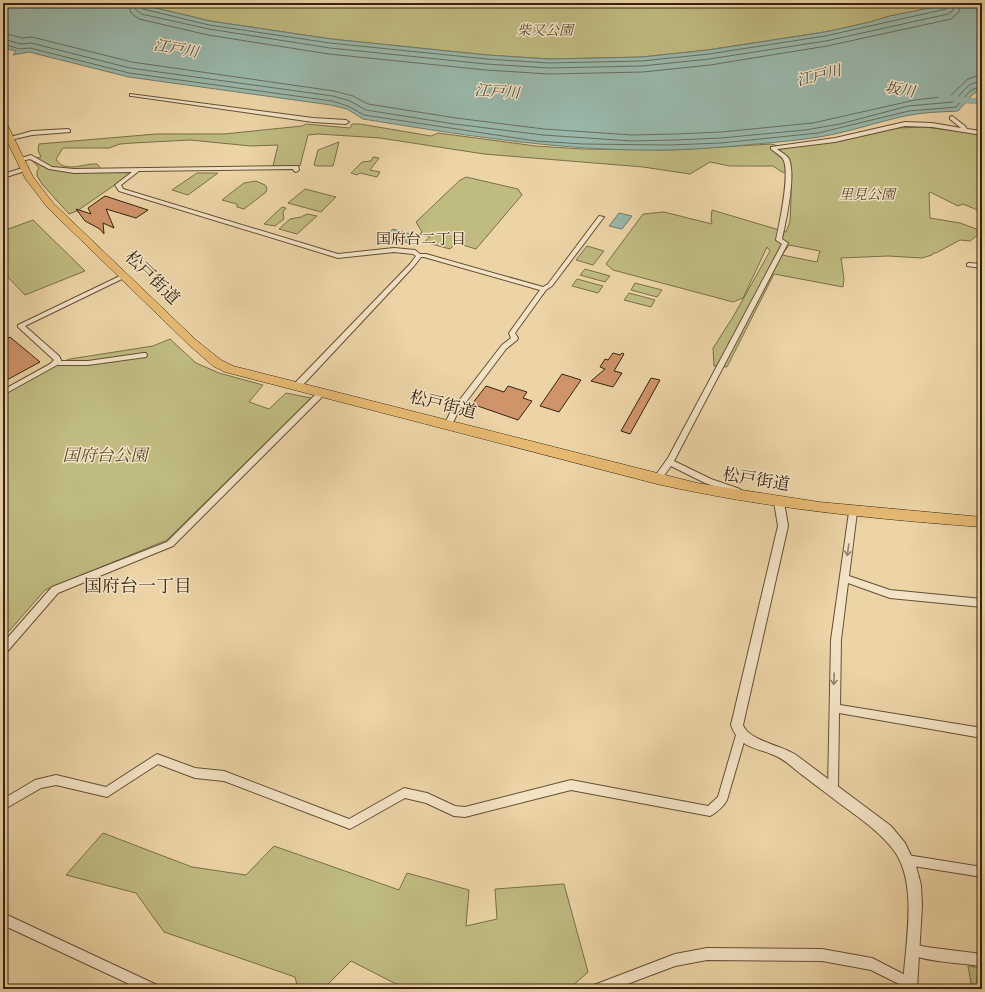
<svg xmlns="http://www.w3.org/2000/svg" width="985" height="992" viewBox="0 0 985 992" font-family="'IM FELL DW Pica','Noto Serif JP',serif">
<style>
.green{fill:#bfbb81;stroke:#7a6f48;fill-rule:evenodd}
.water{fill:#99b8ab;stroke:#717c6d}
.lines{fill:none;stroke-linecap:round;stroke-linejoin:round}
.shore{stroke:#686e5d;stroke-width:1}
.river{fill:#99b8ab;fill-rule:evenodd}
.building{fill:#d0946b;stroke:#36230f}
.minor-casing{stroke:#644f35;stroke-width:2}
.tertiary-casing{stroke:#644f35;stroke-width:2}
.primary-casing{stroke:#36230f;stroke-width:1}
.minor{fill:#f3e3c5;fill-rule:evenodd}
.tertiary{fill:#f3e3c5;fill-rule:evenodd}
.primary{fill:#e6ba73;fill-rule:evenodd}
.oneway{stroke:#94836a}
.labels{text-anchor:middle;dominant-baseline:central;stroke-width:3;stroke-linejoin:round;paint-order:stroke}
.far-park-label{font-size:14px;font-style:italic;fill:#58492c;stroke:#f3e3c5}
.far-water-label{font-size:15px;font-style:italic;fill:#4f4836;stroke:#f3e3c5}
.far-neighbourhood-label{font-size:15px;fill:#36230f;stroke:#f3e3c5}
.street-label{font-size:17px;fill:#36230f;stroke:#f3e3c5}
.park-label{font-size:17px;font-style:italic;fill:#58492c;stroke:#f3e3c5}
.neighbourhood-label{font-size:18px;fill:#36230f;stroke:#f3e3c5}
</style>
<rect width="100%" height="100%" fill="#ecd4a6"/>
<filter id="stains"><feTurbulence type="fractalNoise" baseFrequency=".005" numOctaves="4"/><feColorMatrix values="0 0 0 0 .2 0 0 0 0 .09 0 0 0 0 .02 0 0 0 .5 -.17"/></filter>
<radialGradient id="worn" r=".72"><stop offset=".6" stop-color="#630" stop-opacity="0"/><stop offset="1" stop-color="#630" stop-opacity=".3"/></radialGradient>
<!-- green -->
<path class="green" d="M 135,3 L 955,3 L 890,16 L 866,23 L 825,32 L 708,50 L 642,57 L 549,59 L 487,55 L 331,39 L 210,21 Z
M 306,124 L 350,128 L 352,124 L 360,124 L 431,136 L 438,133 L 536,146 L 582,149 L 671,150 L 771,144 L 779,146 L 844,140 L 897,128 L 924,127 L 982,134 L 982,212 L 963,204 L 958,206 L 930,192 L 929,193 L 930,218 L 960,223 L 979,230 L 979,234 L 970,241 L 960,240 L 936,253 L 933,253 L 932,255 L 922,258 L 888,256 L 841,258 L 844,279 L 843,287 L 774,274 L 727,367 L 714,366 L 713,348 L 733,317 L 770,251 L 767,247 L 743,298 L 733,302 L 613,270 L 606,264 L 643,214 L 664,212 L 712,224 L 711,220 L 712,210 L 786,232 L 790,222 L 792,173 L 782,172 L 773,166 L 730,166 L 710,162 L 690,174 L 643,167 L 484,154 L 380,138 L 318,134 L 308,135 L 300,166 L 273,166 L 278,145 L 251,146 L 190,140 L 133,143 L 120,144 L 109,148 L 63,148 L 56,159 C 64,174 84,163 97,164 L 104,172 L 131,171 L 132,173 L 77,211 L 69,214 L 42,184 L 37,176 L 37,171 L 39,168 L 31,159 L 41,157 L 38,150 L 39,144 L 156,134 L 224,134 L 302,126 ZM 789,245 L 820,251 L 817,262 L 782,255 Z
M 339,142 L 333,166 L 316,166 L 314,165 L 318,150 Z
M 373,157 L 379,158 L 370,170 L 380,172 L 377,177 L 360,173 L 357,175 L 351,173 L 362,162 L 371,161 Z
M 197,173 L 218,173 L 188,195 L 172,190 Z
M 466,177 L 518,189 L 522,195 L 476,249 L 456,243 L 450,249 L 424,242 L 430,237 L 420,234 L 422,232 L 416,222 L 459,181 Z
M 256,181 L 265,185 L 267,188 L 266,192 L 244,209 L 237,207 L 237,204 L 222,200 L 244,183 Z
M 305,189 L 336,197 L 321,212 L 288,203 Z
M 282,207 L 286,208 L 283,212 L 284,219 L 275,226 L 264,224 Z
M 307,214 L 317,216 L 297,234 L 279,229 L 290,219 L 301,217 Z
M 33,220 L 85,271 L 25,295 L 3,272 L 3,231 Z
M 587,246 L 604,251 L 593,265 L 576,260 Z
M 585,269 L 610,276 L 605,282 L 580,275 Z
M 577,279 L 603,286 L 598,293 L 572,286 Z
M 635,283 L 662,290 L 657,297 L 631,290 Z
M 629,293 L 655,300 L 651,307 L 624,300 Z
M 170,339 L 196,363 L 219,373 L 263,385 L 249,402 L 269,409 L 286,393 L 311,398 L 167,540 L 45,590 L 3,638 L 3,393 L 56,364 L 70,359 L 153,346 Z
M 103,833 L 192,867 L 246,875 L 274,846 L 399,890 L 407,873 L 469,890 L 466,926 L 497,919 L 495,889 L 564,884 L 588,972 L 569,989 L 406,989 L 351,961 L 323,989 L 298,989 L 295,977 L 164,932 L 136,893 L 66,875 Z
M 968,966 L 982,968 L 982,989 L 972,989 Z"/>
<!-- water -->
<path class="water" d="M 3,3 L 135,3 L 210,21 L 331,39 L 487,55 L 549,59 L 642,57 L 708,50 L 825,32 L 866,23 L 890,16 L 955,3 L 982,3 L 982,89 L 973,94 L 958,111 C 942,112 926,112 910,115 C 879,121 850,132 819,137 C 787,142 754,144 723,147 C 602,158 481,138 363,119 L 347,109 L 331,105 L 129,77 L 29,52 L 13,55 L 16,51 L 3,48 Z
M 619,213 L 632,216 L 622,229 L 609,226 Z
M 393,229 L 417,236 L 409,243 L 385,236 Z"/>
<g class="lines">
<!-- shore -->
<path class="shore" d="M 128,3 L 131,13 L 139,19 L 208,35 L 329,54 L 486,70 L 549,74 L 643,72 L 710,65 L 827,46 L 951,19 L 959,12 L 961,3
M 134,3 L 136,10 L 141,14 L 209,29 L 330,48 L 486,64 L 549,68 L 642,66 L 709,59 L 826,41 L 948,14 L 953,10 L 955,3
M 139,3 L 140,7 L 143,9 L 209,25 L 330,43 L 487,59 L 549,63 L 642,61 L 709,54 L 825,36 L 946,9 L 949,7 L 950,3
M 3,33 L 22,38 L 32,37 L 132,62 L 334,91 L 353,96 L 368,104 L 456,118 L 544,129 L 632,135 L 676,134 L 721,132 L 813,123 L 915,100 L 950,96 L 968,79 L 982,74
M 3,39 L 21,44 L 31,43 L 130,68 L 333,96 L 350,101 L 366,110 L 454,124 L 543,135 L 632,141 L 676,140 L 721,138 L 805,130 L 840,124 L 908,106 L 953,102 L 969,85 L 982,80
M 3,44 L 19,49 L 30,48 L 129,73 L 332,101 L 348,106 L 364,115 L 536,141 L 583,144 L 669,145 L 721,143 L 818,133 L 909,111 L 956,107 L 970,91 L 982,85"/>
<!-- river -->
<path class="river" d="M 943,94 L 969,98 L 982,98 L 982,104 L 969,104 L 939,99 L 938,97 Z"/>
</g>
<!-- building -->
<path class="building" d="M 105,196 L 148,210 L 136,218 L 106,209 L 114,228 L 103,223 L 104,234 L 100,229 L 85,221 L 76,209 L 91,214 L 88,208 Z
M 10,337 L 40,362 L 3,382 L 3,340 Z
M 613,353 L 620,355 L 622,353 L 624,354 L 614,371 L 622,373 L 613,387 L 591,381 L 605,369 L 600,367 L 605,359 L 608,360 Z
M 562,374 L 581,380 L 559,412 L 540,406 Z
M 651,378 L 660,380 L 630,434 L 621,431 Z
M 486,386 L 504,392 L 508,386 L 527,392 L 523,398 L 532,401 L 518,420 L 472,404 Z"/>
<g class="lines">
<!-- minor casing -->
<g class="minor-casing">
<path id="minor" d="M 130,94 L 313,118 L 346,120 L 349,122 L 346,124 L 313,122 L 132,96 L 130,96 Z
M 952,116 L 965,126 L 967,129 L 982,131 L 982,135 L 932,127 L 905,126 L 835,142 L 777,149 C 781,152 787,155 789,159 C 796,176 786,221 782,239 L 788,243 L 674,461 L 711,479 L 740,489 L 741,491 L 737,494 L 705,483 L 671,466 L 660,481 L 654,481 L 653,479 L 655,476 L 668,458 L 782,244 L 776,240 C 779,225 791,172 783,159 C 781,156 775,152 771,149 L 771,147 L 835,138 L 905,122 L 932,123 L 961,128 L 950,119 L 950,117 Z
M 68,129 L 70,130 L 70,132 L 32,135 L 10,140 L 7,138 L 32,131 Z
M 31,155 L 52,167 L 74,169 L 298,166 L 299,170 L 296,172 L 294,171 L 293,169 L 139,171 L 121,185 L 123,189 L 338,254 L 394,248 L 415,250 L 420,254 L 426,254 L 543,287 L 548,284 L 599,216 L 604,217 L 552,286 L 546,290 L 515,333 L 518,338 L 517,340 L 506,349 L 457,414 L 451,427 L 448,428 L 444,425 L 451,411 L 502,345 L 511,338 L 509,333 L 540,290 L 424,257 L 421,257 L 414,266 L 300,388 L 297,388 L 293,386 L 294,384 L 410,264 L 416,256 L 413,254 L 394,252 L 338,258 L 119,191 L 115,185 L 132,172 L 74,173 L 49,169 L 30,159 L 21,161 L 18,159 Z
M 26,167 L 28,168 L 28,170 L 3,178 L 3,174 Z
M 969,263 L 982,264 L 982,268 L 967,266 L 967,264 Z
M 124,274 L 127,276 L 126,277 L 25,326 L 59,356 L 61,360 L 61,361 L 88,361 L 144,353 L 146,353 L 147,355 L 146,357 L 88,365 L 57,365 L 3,395 L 3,390 L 50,364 L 54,360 L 18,327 L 18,325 Z
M 320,390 L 326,390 L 327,392 L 173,546 L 58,593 L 6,653 L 3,654 L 3,643 L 52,587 L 167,542 Z
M 853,509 L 856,510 L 857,512 L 849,576 L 890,590 L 982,599 L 982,607 L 890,598 L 848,583 L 841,640 L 840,705 L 982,728 L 982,738 L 839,713 L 838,789 L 837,792 L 833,794 L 829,792 L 828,789 L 831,640 L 849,512 L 850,510 Z
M 741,730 L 744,732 L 746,735 L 727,800 C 724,806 716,813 710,816 L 571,790 L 465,817 L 454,816 L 426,803 L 405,798 L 350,829 L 224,781 L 195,778 L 158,764 L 107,797 L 56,785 L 41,788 L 3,810 L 3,799 L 35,780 L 56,775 L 106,787 L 157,754 L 195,768 L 224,771 L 349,819 L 404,788 L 427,793 L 455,806 L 465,807 L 571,780 L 708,806 L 718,797 L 736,735 L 738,732 Z
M 907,855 L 982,867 L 982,877 L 907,865 L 903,864 L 902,860 L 903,856 Z
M 3,913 L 157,985 L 159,989 L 140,989 L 3,925 Z
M 913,944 L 926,947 L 982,954 L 982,966 C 960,963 929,962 909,954 L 907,950 L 909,946 Z
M 707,948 L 822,949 L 872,958 L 913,979 L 915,983 L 913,987 L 909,989 L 871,970 L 822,961 L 707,960 L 675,966 L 614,989 L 592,989 L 594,985 L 675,954 Z"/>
</g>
<!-- tertiary casing -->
<g class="tertiary-casing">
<path id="tertiary" d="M 779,498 L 783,499 L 784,502 L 788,526 L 743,725 C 749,741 782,745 796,755 L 891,826 L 905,843 L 916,866 L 921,885 L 922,906 L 917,989 L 903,989 C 904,949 919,887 895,852 C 881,832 858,817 839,803 C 828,794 816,786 805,777 C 796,771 788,762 778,757 C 758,747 740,750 731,725 L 778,526 L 774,502 L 775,499 Z"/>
</g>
<!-- primary casing -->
<g class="primary-casing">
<path id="primary" d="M 3,122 L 7,124 L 33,177 L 53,203 L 196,340 L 221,360 L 233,366 L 697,483 L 819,502 L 982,517 L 982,527 C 873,519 764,508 657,484 L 225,372 L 213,366 L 188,344 L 47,207 L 25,178 L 3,133 Z"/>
</g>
<!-- minor -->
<use href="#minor" class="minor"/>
<!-- tertiary -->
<use href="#tertiary" class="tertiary"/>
<!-- primary -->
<use href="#primary" class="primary"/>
</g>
<!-- one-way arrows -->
<defs><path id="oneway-shaft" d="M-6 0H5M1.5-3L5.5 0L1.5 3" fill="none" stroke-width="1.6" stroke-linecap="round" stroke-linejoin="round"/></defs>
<g class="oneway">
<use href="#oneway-shaft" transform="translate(848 550) rotate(98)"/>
<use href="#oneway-shaft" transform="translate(834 679) rotate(92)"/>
</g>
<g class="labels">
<!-- far-park labels -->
<g class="far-park-label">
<text x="545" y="31">柴又公園</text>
<text x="867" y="195">里見公園</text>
</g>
<!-- far-water labels -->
<g class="far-water-label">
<text transform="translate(176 49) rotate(10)">江戸川</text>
<text transform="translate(819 76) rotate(-14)">江戸川</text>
<text transform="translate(900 90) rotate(9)">坂川</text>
<text transform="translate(497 92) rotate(4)">江戸川</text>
</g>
<!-- far-neighbourhood labels -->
<g class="far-neighbourhood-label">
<text x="421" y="239">国府台二丁目</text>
</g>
<!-- street labels -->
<g class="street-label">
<text transform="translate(152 278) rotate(44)">松戸街道</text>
<text transform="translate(443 405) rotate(14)">松戸街道</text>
<text transform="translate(756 480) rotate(9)">松戸街道</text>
</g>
<!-- park labels -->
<g class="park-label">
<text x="105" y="456">国府台公園</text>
</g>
<!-- neighbourhood labels -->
<g class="neighbourhood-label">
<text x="138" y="587">国府台一丁目</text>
</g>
</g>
<!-- margin -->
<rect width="985" height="992" fill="none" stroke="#ecd4a6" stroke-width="16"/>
<rect x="4" y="4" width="977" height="984" fill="none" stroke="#36230f" stroke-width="2"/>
<rect x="8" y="8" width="969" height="976" fill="none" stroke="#36230f"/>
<rect width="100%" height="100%" filter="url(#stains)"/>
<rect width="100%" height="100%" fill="url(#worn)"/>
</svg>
